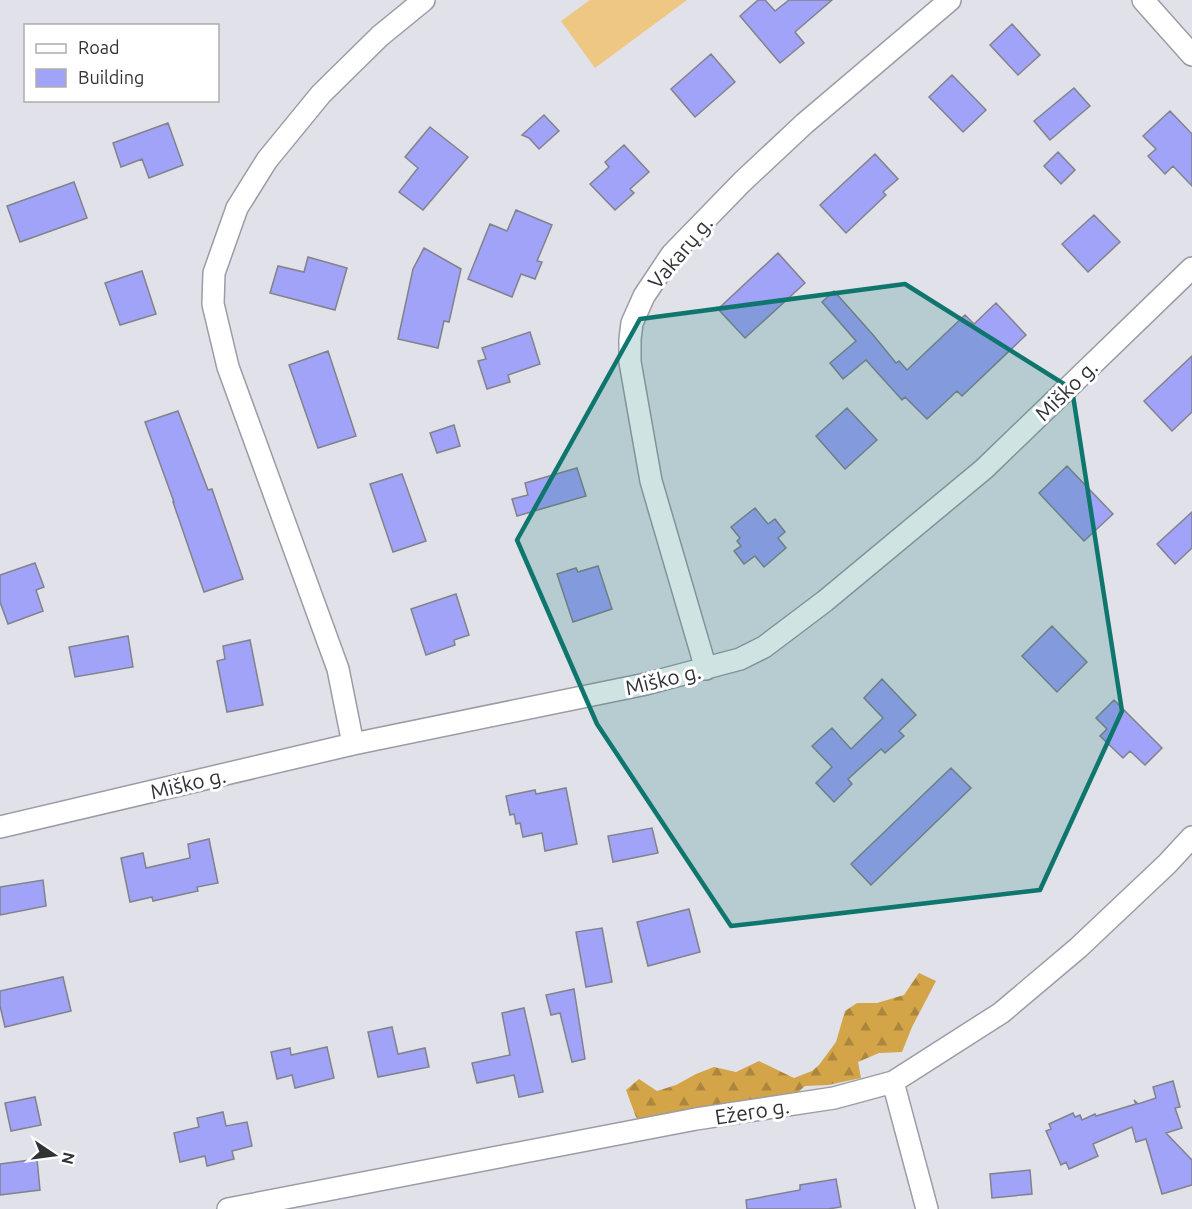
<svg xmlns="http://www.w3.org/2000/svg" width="1192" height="1209" viewBox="0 0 1192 1209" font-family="Ubuntu,sans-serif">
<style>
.grass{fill:#eec782}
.forest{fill:url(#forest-firs)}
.building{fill:#a0a3f8;stroke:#81828a;stroke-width:1.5}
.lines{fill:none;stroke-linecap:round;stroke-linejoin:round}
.street-casing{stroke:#9b9ca4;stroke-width:24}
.street{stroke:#fff;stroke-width:21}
.marked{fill:#0f766e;fill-opacity:0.2;stroke:#0f766e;stroke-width:4.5;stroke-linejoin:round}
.labels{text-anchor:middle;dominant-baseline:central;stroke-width:6;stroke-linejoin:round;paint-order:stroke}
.street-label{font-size:21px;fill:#313235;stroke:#fff}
</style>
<defs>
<pattern id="forest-firs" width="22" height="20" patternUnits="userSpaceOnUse" patternTransform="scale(1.5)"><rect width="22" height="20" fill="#d3a448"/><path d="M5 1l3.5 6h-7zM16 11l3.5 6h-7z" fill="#ac863d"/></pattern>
</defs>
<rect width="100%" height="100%" fill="#e0e1e9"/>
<!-- grass -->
<path class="grass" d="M 590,0 L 687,0 L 595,68 L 561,21 Z"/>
<!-- forest -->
<path class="forest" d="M 919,973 L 936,981 L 912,1027 L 902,1052 L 879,1053 L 858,1062 L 861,1078 L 828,1085 L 805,1086 L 791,1098 L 644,1123 L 636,1117 L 626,1090 L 639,1079 L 657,1091 L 676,1085 L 696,1074 L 714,1067 L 736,1072 L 759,1061 L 794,1078 L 812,1071 L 819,1065 L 836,1042 L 845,1011 L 857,1003 L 877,1003 L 904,995 Z"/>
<!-- building -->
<path class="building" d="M 758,0 L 765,0 L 775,11 L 789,0 L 832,0 L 795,32 L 804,43 L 780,63 L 740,16 Z
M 1012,24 L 1040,55 L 1018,75 L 990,45 Z
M 711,54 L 735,82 L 695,117 L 671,89 Z
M 952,75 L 986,110 L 963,132 L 929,97 Z
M 1074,88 L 1090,106 L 1050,140 L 1034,121 Z
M 1170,111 L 1192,134 L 1192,186 L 1173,166 L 1165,174 L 1148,156 L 1156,149 L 1143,136 Z
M 544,115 L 559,131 L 539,149 L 529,138 L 522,135 Z
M 168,123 L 183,165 L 149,178 L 142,159 L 121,167 L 113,143 Z
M 430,127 L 468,157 L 423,210 L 399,192 L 418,168 L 405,157 Z
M 624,145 L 649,172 L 630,189 L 634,193 L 615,210 L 590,184 L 609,167 L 605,162 Z
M 1058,152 L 1075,170 L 1061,184 L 1044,166 Z
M 875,154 L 898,179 L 883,192 L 886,195 L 846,233 L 820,205 Z
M 74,182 L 87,218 L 20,242 L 7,206 Z
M 516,210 L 552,225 L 537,261 L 542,262 L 535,279 L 521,274 L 512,297 L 468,279 L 490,224 L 507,231 Z
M 1094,215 L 1120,242 L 1088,272 L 1062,244 Z
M 424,248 L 461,269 L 449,322 L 444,321 L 438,348 L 398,339 L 413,269 Z
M 778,253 L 805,283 L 745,338 L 718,309 Z
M 308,257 L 347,268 L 335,310 L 270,293 L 278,266 L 304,272 Z
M 142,271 L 156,314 L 120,325 L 105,283 Z
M 834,291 L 874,336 L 896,363 L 899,361 L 907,370 L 965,315 L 974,324 L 996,303 L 1026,335 L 962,396 L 957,391 L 927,419 L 905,397 L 902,400 L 866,360 L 843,379 L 830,363 L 856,341 L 822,302 Z
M 530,332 L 540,364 L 508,375 L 510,382 L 487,389 L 478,361 L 486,359 L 482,348 Z
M 328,351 L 356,436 L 318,448 L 289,365 Z
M 1192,356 L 1192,412 L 1172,431 L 1144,401 Z
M 847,408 L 877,440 L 845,469 L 816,436 Z
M 178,411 L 208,490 L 212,489 L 243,579 L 204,592 L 173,502 L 174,502 L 145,422 Z
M 454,425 L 460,446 L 437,453 L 430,433 Z
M 1067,466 L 1113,514 L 1084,541 L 1039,493 Z
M 577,468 L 586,496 L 517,516 L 512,499 L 528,495 L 525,483 Z
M 402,474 L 426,541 L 393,552 L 370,484 Z
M 755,508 L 768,524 L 775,519 L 785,532 L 778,538 L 786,548 L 764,567 L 755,556 L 744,564 L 734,551 L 741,546 L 737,541 L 740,538 L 731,527 Z
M 1192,512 L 1192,548 L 1175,564 L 1157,544 Z
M 35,563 L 44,587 L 36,590 L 43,611 L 8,624 L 0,602 L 0,575 Z
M 598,566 L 612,609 L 573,622 L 557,574 L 576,568 L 578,572 Z
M 456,594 L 469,635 L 454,640 L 455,645 L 426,655 L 411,609 Z
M 1052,626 L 1087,662 L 1057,692 L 1022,656 Z
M 128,636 L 133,667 L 75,677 L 69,647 Z
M 250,640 L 263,705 L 227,712 L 217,661 L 225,659 L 223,646 Z
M 882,679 L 916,715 L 899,731 L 904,736 L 885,753 L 881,749 L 848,779 L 852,784 L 834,802 L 816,783 L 832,767 L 812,746 L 832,728 L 851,749 L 883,718 L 864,698 Z
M 1114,700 L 1162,748 L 1145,765 L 1130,751 L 1123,758 L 1100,736 L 1107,729 L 1096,718 Z
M 951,768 L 971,788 L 871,885 L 851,864 Z
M 566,788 L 577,844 L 545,851 L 542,833 L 523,837 L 520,823 L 516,824 L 514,814 L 510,815 L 506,796 L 535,790 L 536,794 Z
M 652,828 L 658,853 L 613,862 L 608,836 Z
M 209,839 L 218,883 L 197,887 L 198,891 L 153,901 L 152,897 L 130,902 L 121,858 L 143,853 L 146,868 L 190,858 L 188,844 Z
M 43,880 L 46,906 L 0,915 L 0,887 Z
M 689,909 L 700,952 L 648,966 L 637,922 Z
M 602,928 L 612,982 L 586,987 L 576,932 Z
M 63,977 L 71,1011 L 5,1027 L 0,1006 L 0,991 Z
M 574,989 L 585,1059 L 572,1062 L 560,1013 L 551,1015 L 546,995 Z
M 524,1008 L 543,1092 L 519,1097 L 514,1075 L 477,1083 L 472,1063 L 510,1055 L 502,1013 Z
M 392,1027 L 398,1054 L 425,1048 L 429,1067 L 378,1077 L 368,1032 Z
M 327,1047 L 334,1078 L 295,1088 L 292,1075 L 277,1079 L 271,1052 L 290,1048 L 291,1055 Z
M 1173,1081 L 1180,1107 L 1175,1108 L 1182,1128 L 1166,1133 L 1192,1160 L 1192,1185 L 1162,1194 L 1146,1139 L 1136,1142 L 1132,1127 L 1093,1144 L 1098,1156 L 1069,1169 L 1066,1162 L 1061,1165 L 1046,1131 L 1051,1129 L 1049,1124 L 1073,1113 L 1075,1117 L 1080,1115 L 1082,1120 L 1095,1114 L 1096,1116 L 1136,1104 L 1134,1100 L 1138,1104 L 1156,1098 L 1153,1087 Z
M 35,1097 L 41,1125 L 11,1131 L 5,1103 Z
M 223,1112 L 226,1126 L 247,1122 L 252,1146 L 232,1151 L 234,1159 L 207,1166 L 205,1156 L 180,1162 L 174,1133 L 199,1127 L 197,1118 Z
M 37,1159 L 40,1190 L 0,1195 L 0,1164 Z
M 1030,1170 L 1032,1194 L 992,1198 L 990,1174 Z
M 836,1179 L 841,1207 L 828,1209 L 747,1209 L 746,1200 L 800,1190 L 800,1185 Z"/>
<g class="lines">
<!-- street casing -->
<g class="street-casing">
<path id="street" d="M 1143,0 L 1192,55
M 706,669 L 651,481 L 630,362 L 630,339 L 632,323 L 644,296 L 672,254 L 742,182 L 804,124 L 950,0
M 353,744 L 338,669 L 228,367 L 213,304 L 214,273 L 237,208 L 267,160 L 321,94 L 380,36 L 424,0
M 0,827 L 353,744 L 646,684 L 740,659 L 764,647 L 825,601 L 984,469 L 1192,268
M 893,1082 L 927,1209
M 228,1209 L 696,1119 L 834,1098 L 893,1082 L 1001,1013 L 1078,948 L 1167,864 L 1192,837"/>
</g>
<!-- street -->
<use href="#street" class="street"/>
</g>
<!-- marked area -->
<path class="marked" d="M 905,284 L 1072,389 L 1122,711 L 1040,890 L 731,926 L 597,724 L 517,540 L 640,319 Z"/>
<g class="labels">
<!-- street labels -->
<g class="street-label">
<text transform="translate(680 252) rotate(-50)">Vakarų g.</text>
<text transform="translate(1066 390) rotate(-44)">Miško g.</text>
<text transform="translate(663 679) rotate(-13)">Miško g.</text>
<text transform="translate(188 783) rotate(-13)">Miško g.</text>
<text transform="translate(752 1111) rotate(-9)">Ežero g.</text>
</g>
</g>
<!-- legend -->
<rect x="24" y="24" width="195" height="78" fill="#ffffff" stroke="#adadae" stroke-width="1.5"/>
<rect x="36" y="44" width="30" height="9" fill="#ffffff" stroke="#adadae" stroke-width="1.5"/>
<text x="78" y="54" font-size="18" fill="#313235">Road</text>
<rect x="36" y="69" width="30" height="18" fill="#a0a3f8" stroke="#adadae" stroke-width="1.5"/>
<text x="78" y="84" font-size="18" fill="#313235">Building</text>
<!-- north arrow -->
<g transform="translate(54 1155) rotate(103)" stroke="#ffffff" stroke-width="4.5" paint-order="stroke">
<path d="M0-4.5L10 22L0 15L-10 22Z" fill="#313235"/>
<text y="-9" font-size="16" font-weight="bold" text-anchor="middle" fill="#313235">N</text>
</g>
</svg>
